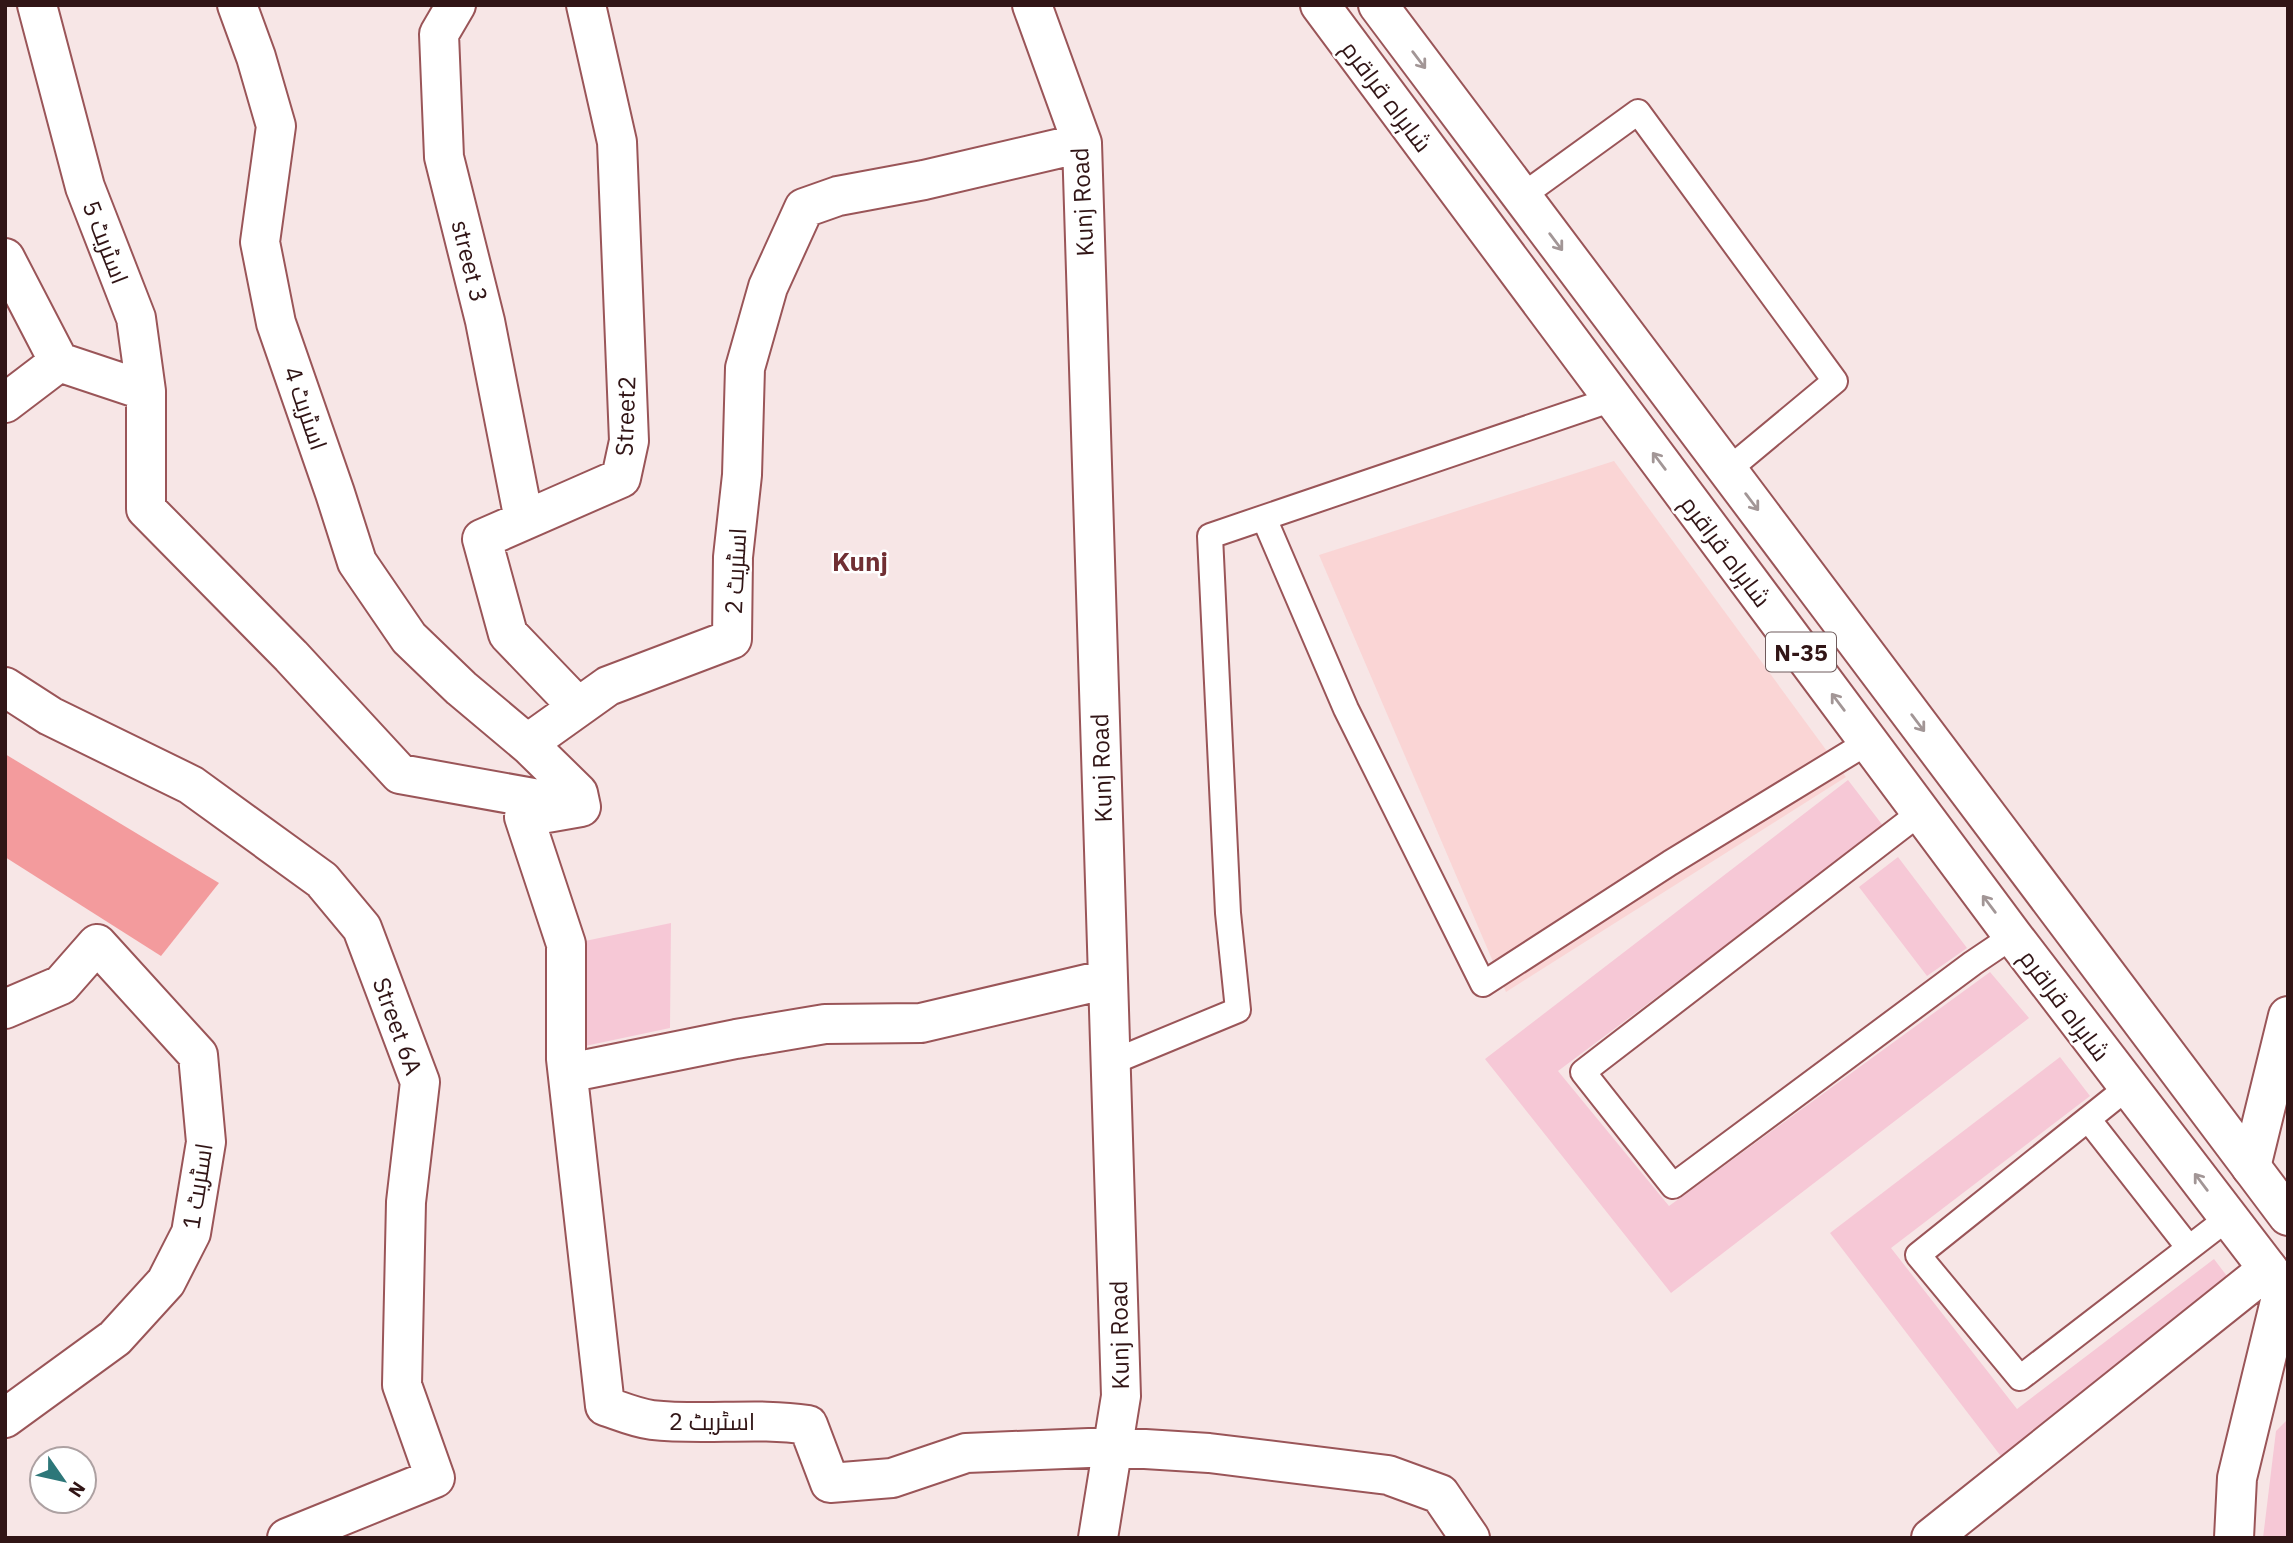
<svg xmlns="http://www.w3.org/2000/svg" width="2293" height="1543" viewBox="0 0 2293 1543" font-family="'IBM Plex Sans',Cairo,sans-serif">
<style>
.built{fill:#fad5d5}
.water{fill:#f39b9d}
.building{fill:#f6c8d6}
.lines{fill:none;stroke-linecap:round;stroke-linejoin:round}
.service-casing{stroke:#9a5558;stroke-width:28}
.minor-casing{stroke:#9a5558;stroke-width:42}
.trunk-casing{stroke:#9a5558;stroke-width:42}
.service{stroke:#fff;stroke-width:24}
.minor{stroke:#fff;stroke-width:38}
.trunk{stroke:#fff;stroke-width:38}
.oneway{stroke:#a29696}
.labels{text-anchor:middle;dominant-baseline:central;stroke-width:5;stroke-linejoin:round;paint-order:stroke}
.shield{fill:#fff;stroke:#6f5b5c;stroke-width:2}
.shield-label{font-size:23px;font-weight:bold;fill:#311516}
.street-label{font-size:24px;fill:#311516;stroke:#fff}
.neighbourhood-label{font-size:26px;font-weight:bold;fill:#702f33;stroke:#fff}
</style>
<rect width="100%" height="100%" fill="#f7e6e6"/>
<!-- built -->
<path class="built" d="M 1614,461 L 1846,777 L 1506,992 L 1319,555 Z"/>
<!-- water -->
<path class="water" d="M 5,754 L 219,883 L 161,956 L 5,857 Z"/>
<!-- building -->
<path class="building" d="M 1848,780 L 1884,827 L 1558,1071 L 1669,1206 L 1990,972 L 2029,1018 L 1671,1293 L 1485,1059 Z
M 1898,857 L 1967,948 L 1927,976 L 1859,887 Z
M 671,923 L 670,1028 L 585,1046 L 585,941 Z
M 2060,1057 L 2090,1096 L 1891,1248 L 2017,1409 L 2214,1259 L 2242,1296 L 2013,1472 L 1830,1233 Z
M 2288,1419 L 2288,1538 L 2263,1538 L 2276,1431 Z"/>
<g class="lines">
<!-- service casing -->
<g class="service-casing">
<path id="service" d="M 1522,196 L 1638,112 L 1835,381 L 1728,470
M 1264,518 L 1346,709 L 1483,984 L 1670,863 L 1868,742
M 1921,812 L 1583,1072 L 1673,1186 L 1973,963 L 2013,936
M 1110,1063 L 1238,1010 L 1228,913 L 1210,536 L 1613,399
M 2128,1087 L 1918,1255 L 2020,1378 L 2228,1218
M 2088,1119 L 2189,1248"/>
</g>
<!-- minor casing -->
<g class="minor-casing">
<path id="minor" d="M 37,5 L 85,187 L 136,318 L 146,391 L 59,362
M 237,5 L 256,57 L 276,126 L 260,242 L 276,323 L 335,493 L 357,562 L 409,638 L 461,688 L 530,746
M 456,5 L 439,34 L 444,157 L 485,321 L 524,520
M 1032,5 L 1082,143 L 1121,1396 L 1098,1538
M 1082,143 L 924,180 L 838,196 L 804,208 L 768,287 L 745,368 L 742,475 L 733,557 L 732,639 L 608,686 L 538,736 L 530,746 L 578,793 L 581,807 L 524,817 L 566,944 L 566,1059 L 605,1406 C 620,1411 636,1418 652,1420 C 704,1426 756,1417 808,1425 L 830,1483 L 892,1478 L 966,1453 L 1113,1447 L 1209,1453 L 1388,1475 L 1440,1494 L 1470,1538
M 5,258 L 59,362 L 5,403
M 146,391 L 146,509 L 291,656 L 400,774 L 561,803
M 5,687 L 50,716 L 191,785 L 322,880 L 362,928 L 420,1082 L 406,1202 L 402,1385 L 435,1478 L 287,1538
M 578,707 L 508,634 L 482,539 L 621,478 L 629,441 L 617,142 L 586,5
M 5,1009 L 61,985 L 97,944 L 198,1055 L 206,1142 L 191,1233 L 166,1282 L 115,1338 L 5,1418
M 568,1073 L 736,1039 L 825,1024 L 921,1023 L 1108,979
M 2251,1167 L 2288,1016
M 1931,1538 L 2268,1269
M 2234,1538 L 2237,1478 L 2283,1289"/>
</g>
<!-- trunk casing -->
<g class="trunk-casing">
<path id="trunk" d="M 1320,5 L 2013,936 L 2288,1295
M 1378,5 L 2288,1216"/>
</g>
<!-- service -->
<use href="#service" class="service"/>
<!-- minor -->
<use href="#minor" class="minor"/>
<!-- trunk -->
<use href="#trunk" class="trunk"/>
</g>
<!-- one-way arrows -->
<defs><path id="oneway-shaft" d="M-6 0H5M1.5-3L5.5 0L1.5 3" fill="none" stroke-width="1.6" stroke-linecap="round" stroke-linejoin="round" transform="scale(1.75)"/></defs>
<g class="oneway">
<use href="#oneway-shaft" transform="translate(1419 60) rotate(53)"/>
<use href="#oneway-shaft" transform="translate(1556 242) rotate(53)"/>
<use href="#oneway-shaft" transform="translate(1659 461) rotate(-127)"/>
<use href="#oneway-shaft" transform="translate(1752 502) rotate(53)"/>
<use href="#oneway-shaft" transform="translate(1838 702) rotate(-127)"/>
<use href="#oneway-shaft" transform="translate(1918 723) rotate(53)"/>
<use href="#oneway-shaft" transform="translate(1989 904) rotate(-127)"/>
<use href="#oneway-shaft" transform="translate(2201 1182) rotate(-127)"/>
</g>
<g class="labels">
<!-- shield labels -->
<rect class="shield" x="1766" y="632.5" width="70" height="39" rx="5"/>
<g class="shield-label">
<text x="1801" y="652">N-35</text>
</g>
<!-- street labels -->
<g class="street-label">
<text transform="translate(1387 96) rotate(53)">شاہراہ قراقرم</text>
<text transform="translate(1082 202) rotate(-93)">Kunj Road</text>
<text transform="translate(106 242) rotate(69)">اسٹریٹ 5</text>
<text transform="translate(470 261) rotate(76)">street 3</text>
<text transform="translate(306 408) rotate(71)">اسٹریٹ 4</text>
<text transform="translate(625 416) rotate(-88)">Street2</text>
<text transform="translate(1726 551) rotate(53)">شاہراہ قراقرم</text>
<text transform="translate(735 571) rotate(-87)">اسٹریٹ 2</text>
<text transform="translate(1101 768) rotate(-92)">Kunj Road</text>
<text transform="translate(2065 1005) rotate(53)">شاہراہ قراقرم</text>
<text transform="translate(398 1026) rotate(70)">Street 6A</text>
<text transform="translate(197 1186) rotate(-81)">اسٹریٹ 1</text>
<text transform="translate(1119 1335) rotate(-91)">Kunj Road</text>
<text x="712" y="1421">اسٹریٹ 2</text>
</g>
<!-- neighbourhood labels -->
<g class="neighbourhood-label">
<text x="860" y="561">Kunj</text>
</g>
</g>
<!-- border -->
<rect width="2293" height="1543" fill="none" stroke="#311516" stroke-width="14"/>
<!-- north arrow -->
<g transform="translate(63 1480) rotate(124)"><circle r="33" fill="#ffffff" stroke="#ada1a2" stroke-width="2"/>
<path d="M0-5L12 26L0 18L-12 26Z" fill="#2d7779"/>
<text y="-10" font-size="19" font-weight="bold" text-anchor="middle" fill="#311516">N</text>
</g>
</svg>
